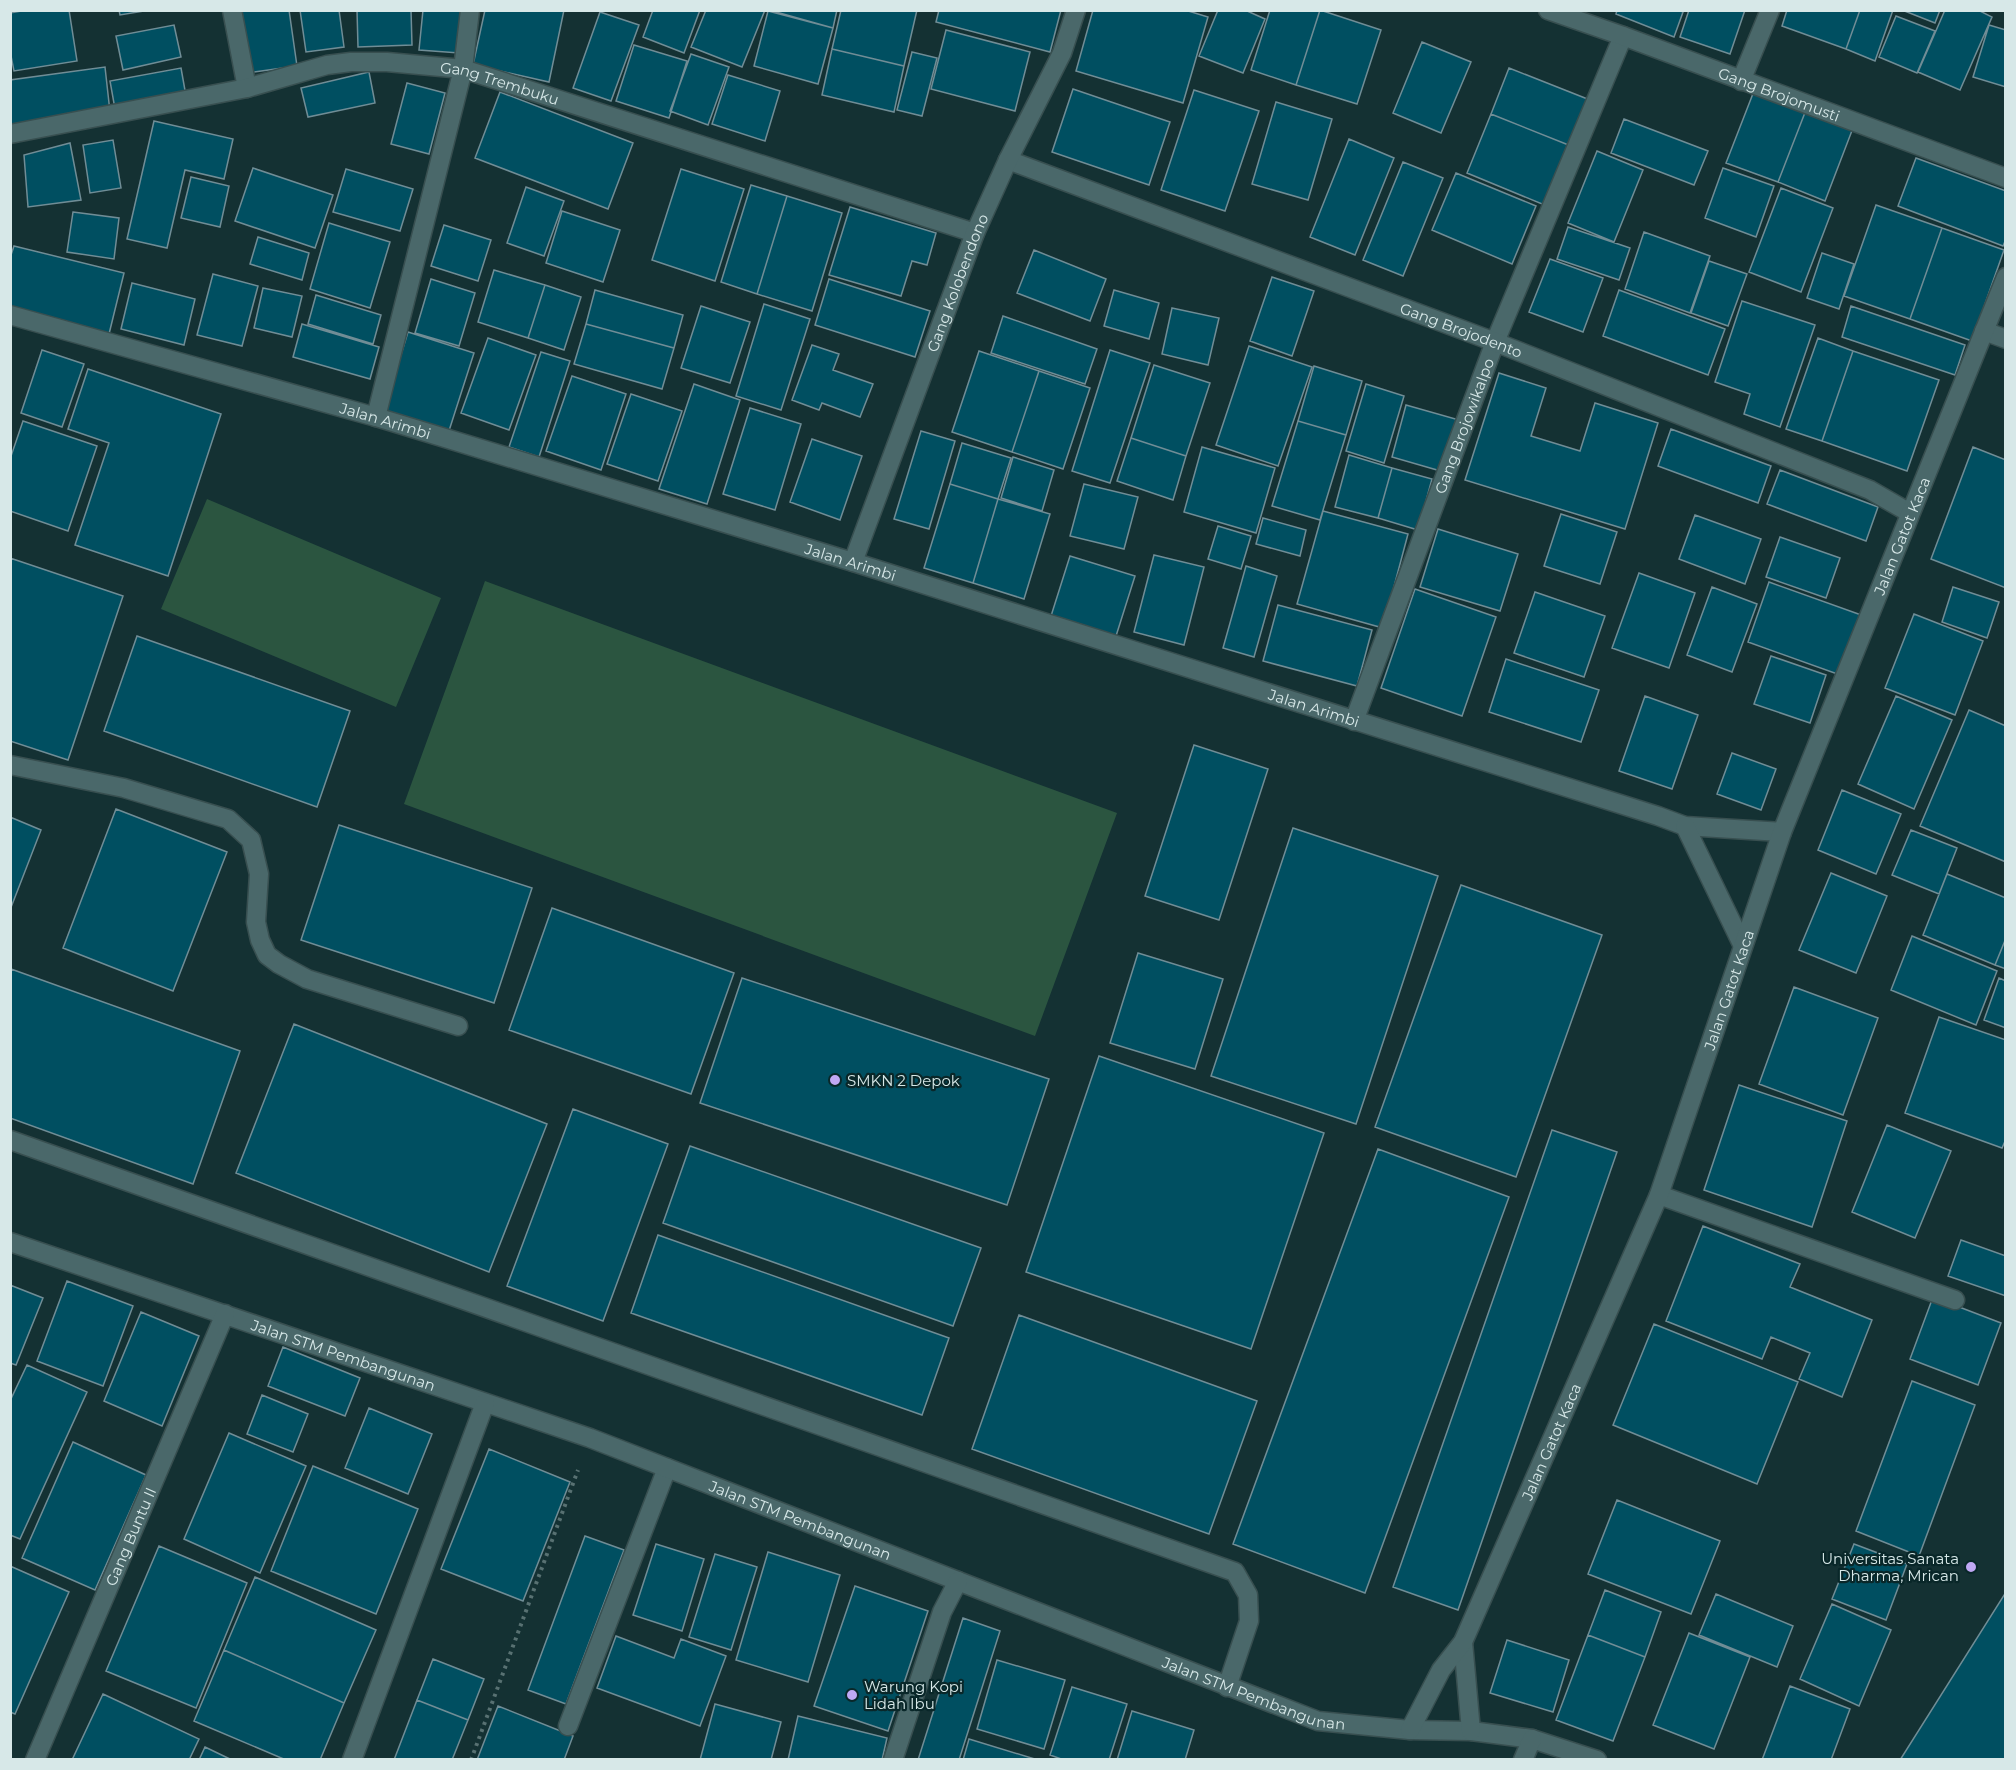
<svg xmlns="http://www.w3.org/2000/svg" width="2016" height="1770" viewBox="0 0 2016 1770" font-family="Montserrat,sans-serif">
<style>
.green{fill:#2b5540}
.building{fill:#004f61;stroke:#708d96;stroke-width:1.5}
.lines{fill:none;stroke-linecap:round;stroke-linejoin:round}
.lane-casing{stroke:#384f50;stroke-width:21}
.street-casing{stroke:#384f50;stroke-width:21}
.path{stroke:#587172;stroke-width:4;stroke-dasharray:3 4.5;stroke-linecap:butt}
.lane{stroke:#4a686a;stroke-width:18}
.street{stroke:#4a686a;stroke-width:18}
.poi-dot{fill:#c0a8f4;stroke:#092729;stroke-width:2}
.labels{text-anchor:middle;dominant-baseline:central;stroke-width:4.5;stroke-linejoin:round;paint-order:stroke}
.street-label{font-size:15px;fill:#d7e8e8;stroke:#092729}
.poi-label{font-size:15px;fill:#d7e8e8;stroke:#092729;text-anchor:start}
</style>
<rect width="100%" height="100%" fill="#143133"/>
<!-- green -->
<path class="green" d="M 207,499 L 441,598 L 396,707 L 161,609 Z
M 485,581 L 1117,813 L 1035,1036 L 404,804 Z"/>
<!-- building -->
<path class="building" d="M 27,10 L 69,10 L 77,61 L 14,71 L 10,51 L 10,13 Z
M 119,10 L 150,10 L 120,15 Z
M 239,10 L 289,10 L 297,66 L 247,73 Z
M 300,10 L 339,10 L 344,47 L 306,52 Z
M 357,10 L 411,10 L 412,45 L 358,47 Z
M 423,10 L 462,10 L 459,53 L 419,50 Z
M 485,10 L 564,10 L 549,82 L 473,65 Z
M 653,10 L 700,10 L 684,53 L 643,37 Z
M 706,10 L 765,10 L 742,67 L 691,47 Z
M 769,10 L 837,10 L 833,28 Z
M 841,10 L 917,10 L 904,66 L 832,49 Z
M 939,10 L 1061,10 L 1050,52 L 936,22 Z
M 1093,10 L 1185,10 L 1208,17 L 1183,103 L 1076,71 Z
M 1218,10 L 1245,10 L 1265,19 L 1243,73 L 1199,56 Z
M 1270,10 L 1320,10 L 1296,85 L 1251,70 Z
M 1320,10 L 1381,30 L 1357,104 L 1296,85 Z
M 1617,10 L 1679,10 L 1683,12 L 1674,37 L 1616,14 Z
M 1689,10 L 1745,10 L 1730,54 L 1680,37 Z
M 1787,10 L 1860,10 L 1846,49 L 1782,26 Z
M 1860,10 L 1893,10 L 1875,61 L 1846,49 Z
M 1902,10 L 1940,10 L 1935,23 Z
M 1945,10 L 1978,10 L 1992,17 L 1960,90 L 1918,72 Z
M 768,11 L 833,28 L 818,84 L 754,66 Z
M 600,12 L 639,25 L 611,101 L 573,88 Z
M 1896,16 L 1935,31 L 1917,73 L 1879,57 Z
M 174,25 L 181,57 L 123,70 L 116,36 Z
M 1989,25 L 2006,30 L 2006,87 L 1973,77 Z
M 946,30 L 1030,52 L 1015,111 L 931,89 Z
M 1422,42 L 1471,62 L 1441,133 L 1393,113 Z
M 634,45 L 687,61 L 669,118 L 616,101 Z
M 832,49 L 904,66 L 894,112 L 822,95 Z
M 912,52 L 937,58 L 922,116 L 897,110 Z
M 691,54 L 729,67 L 708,125 L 670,111 Z
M 105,67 L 110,112 L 10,126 L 10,80 Z
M 181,68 L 186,96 L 115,109 L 110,81 Z
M 1509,68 L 1590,100 L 1571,146 L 1491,114 Z
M 369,72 L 375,103 L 308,117 L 301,88 Z
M 728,75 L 780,91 L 765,141 L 712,124 Z
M 407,83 L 445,93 L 429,154 L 391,144 Z
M 1073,89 L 1170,122 L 1149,185 L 1052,152 Z
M 1194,90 L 1259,111 L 1225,211 L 1161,190 Z
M 1754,91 L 1806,110 L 1778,182 L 1726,163 Z
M 500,92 L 633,143 L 608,209 L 475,158 Z
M 1276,102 L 1332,119 L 1308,200 L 1252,184 Z
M 1806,110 L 1853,128 L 1825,201 L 1778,182 Z
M 1491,114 L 1571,146 L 1547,206 L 1467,173 Z
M 1624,119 L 1708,151 L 1694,185 L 1611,153 Z
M 154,121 L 233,139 L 224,179 L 185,170 L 167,248 L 127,239 Z
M 1349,139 L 1394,158 L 1355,255 L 1310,237 Z
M 113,140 L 121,188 L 90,193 L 83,145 Z
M 70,143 L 81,200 L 28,207 L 24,155 Z
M 1597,151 L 1643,170 L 1614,242 L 1568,223 Z
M 1916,158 L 2006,191 L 2006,239 L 2003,246 L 1898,206 Z
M 1403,162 L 1443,178 L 1403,276 L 1363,260 Z
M 253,168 L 333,195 L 315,248 L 235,221 Z
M 1723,168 L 1774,186 L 1756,237 L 1705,218 Z
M 346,169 L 413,189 L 400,231 L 333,212 Z
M 681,169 L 744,189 L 715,281 L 652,260 Z
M 1456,173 L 1536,206 L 1512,264 L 1432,230 Z
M 191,177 L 229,186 L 220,227 L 181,218 Z
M 751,185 L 787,196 L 757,294 L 721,282 Z
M 526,187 L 564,201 L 544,256 L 507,243 Z
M 1781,188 L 1833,208 L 1801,292 L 1749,272 Z
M 787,196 L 842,213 L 812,311 L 757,294 Z
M 1876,205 L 1942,228 L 1910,319 L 1844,296 Z
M 850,207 L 936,233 L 927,265 L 912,261 L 901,296 L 829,275 Z
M 562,211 L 620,230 L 603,282 L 546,263 Z
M 73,212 L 119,218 L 114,259 L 67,252 Z
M 329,223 L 390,242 L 370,308 L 310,289 Z
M 444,225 L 491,240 L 478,281 L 431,266 Z
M 1568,227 L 1630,248 L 1619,280 L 1557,259 Z
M 1942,228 L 2004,250 L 1972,341 L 1910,319 Z
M 1644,232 L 1710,256 L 1690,313 L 1625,289 Z
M 258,237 L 309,253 L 302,280 L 250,264 Z
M 14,246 L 124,273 L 109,334 L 10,310 L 10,258 Z
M 1034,250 L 1106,279 L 1090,321 L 1017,293 Z
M 1822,253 L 1854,264 L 1839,309 L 1807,298 Z
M 1550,259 L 1603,278 L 1583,332 L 1529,312 Z
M 1709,261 L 1747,274 L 1728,326 L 1691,313 Z
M 494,270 L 545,285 L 528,338 L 478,322 Z
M 213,274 L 258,286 L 242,346 L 197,335 Z
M 1272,277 L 1314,291 L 1292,356 L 1250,341 Z
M 431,279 L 475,293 L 459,346 L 415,333 Z
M 829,279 L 930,311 L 915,357 L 815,325 Z
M 132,283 L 195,299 L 184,345 L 121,329 Z
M 545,285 L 581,297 L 564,350 L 528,338 Z
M 263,288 L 302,296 L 292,337 L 254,328 Z
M 595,290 L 683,315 L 674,348 L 586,324 Z
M 1114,290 L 1159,303 L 1149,339 L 1104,326 Z
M 1619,290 L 1725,329 L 1708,375 L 1603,336 Z
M 316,295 L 381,315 L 373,344 L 308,324 Z
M 1742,301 L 1815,325 L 1780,427 L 1744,414 L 1750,394 L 1715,382 Z
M 764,304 L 810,319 L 781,410 L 736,396 Z
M 701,306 L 750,322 L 730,383 L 681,368 Z
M 1851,306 L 1965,345 L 1955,375 L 1842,337 Z
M 1172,308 L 1219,318 L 1208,365 L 1162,354 Z
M 1003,316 L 1097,349 L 1085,384 L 991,353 Z
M 302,324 L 379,347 L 370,379 L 293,357 Z
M 586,324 L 674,348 L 662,389 L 574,364 Z
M 408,332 L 474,353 L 447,437 L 382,416 Z
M 488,338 L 536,355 L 509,430 L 461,413 Z
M 1818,338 L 1853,351 L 1822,441 L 1786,429 Z
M 812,345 L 839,354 L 833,370 L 873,384 L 860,417 L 822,403 L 819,410 L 792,400 Z
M 1249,346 L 1312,367 L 1278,466 L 1216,445 Z
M 42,350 L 84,364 L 62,427 L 21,413 Z
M 1110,350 L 1150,363 L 1110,483 L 1072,471 Z
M 979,351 L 1039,371 L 1012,452 L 952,432 Z
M 1853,351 L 1939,380 L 1907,471 L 1822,441 Z
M 541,352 L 570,361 L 539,457 L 509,447 Z
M 1154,365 L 1210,383 L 1186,456 L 1131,438 Z
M 1314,366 L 1362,381 L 1346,435 L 1298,421 Z
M 88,369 L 221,414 L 168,576 L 75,545 L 109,443 L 68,429 Z
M 1039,371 L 1090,388 L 1063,469 L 1012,452 Z
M 1499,373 L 1546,388 L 1531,436 L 1580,451 L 1595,403 L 1658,423 L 1625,529 L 1465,480 Z
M 572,376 L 626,394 L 601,470 L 546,451 Z
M 694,384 L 740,400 L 707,504 L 659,489 Z
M 1366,384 L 1404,396 L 1384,463 L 1346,451 Z
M 631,394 L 682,411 L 658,481 L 607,464 Z
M 1406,405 L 1459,420 L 1444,472 L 1392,457 Z
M 750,408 L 801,424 L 775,510 L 723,494 Z
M 23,421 L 97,446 L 68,531 L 10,511 L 10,459 Z
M 1298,421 L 1346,435 L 1320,520 L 1272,506 Z
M 1671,429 L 1771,466 L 1758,503 L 1658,466 Z
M 921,431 L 955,441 L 929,529 L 894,519 Z
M 1131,438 L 1186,456 L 1173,500 L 1117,481 Z
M 812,439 L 862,456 L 840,520 L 790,502 Z
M 962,443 L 1011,458 L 998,499 L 950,484 Z
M 1202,447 L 1275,468 L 1256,533 L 1184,512 Z
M 1973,447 L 2006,460 L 2006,588 L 1931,559 Z
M 1349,455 L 1392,468 L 1378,518 L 1335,507 Z
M 1013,457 L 1054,470 L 1042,511 L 1001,498 Z
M 1392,468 L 1432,479 L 1418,530 L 1378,518 Z
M 1780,470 L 1878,507 L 1866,541 L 1767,504 Z
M 950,484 L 998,499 L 973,583 L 924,568 Z
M 1084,484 L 1138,497 L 1124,549 L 1070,536 Z
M 998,499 L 1050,514 L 1024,599 L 973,583 Z
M 1323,511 L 1408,534 L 1383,628 L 1297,604 Z
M 1561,514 L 1617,532 L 1600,584 L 1544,566 Z
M 1695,515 L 1761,539 L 1745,584 L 1679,559 Z
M 1263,518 L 1306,530 L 1300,556 L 1256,544 Z
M 1218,526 L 1251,536 L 1241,569 L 1208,559 Z
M 1438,529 L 1518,554 L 1500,611 L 1420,587 Z
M 1780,537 L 1840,558 L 1826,598 L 1766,577 Z
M 1154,555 L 1204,567 L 1184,645 L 1134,632 Z
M 1070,556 L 1135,576 L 1116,636 L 1051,616 Z
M 10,558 L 123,596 L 68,760 L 10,741 Z
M 1246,566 L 1277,576 L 1254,657 L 1223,648 Z
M 1639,573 L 1695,593 L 1669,668 L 1612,648 Z
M 1769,582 L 1864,616 L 1843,676 L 1748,642 Z
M 1712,587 L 1757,604 L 1732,672 L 1687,655 Z
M 1953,587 L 1999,602 L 1987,638 L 1942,622 Z
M 1415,589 L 1496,617 L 1462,716 L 1381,688 Z
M 1535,592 L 1605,616 L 1584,677 L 1514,653 Z
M 1278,605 L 1372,630 L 1357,686 L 1263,661 Z
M 1914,614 L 1983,641 L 1955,715 L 1885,688 Z
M 137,636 L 350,711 L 317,807 L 104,731 Z
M 1771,656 L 1826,675 L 1810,723 L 1754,704 Z
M 1506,659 L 1599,690 L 1581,742 L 1489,712 Z
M 1645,696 L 1698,715 L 1672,789 L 1619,771 Z
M 1896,696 L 1952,720 L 1914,809 L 1858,784 Z
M 1969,710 L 2006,726 L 2006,862 L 1920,826 Z
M 1194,745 L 1268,769 L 1219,920 L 1145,896 Z
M 1732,753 L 1776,769 L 1761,810 L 1717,794 Z
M 1842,790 L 1901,814 L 1876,874 L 1818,850 Z
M 116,809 L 227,852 L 173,991 L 63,948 Z
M 10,817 L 41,830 L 10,910 Z
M 339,825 L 532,888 L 494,1003 L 301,940 Z
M 1293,828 L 1438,876 L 1356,1124 L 1211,1076 Z
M 1911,830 L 1957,848 L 1939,894 L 1892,875 Z
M 1831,873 L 1887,896 L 1856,973 L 1799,950 Z
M 1947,874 L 2006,898 L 2006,938 L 1995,965 L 1923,935 Z
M 1461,885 L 1602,935 L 1516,1177 L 1375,1127 Z
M 552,908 L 734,973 L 691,1094 L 509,1030 Z
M 1912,936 L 1997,971 L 1976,1025 L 1891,990 Z
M 2006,938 L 2006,969 L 1995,965 Z
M 1138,953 L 1223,979 L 1195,1069 L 1110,1043 Z
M 11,969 L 240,1051 L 193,1184 L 10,1118 Z
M 742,978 L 1049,1079 L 1007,1205 L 700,1103 Z
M 1999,978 L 2006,981 L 2006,1028 L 1984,1020 Z
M 1794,987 L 1878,1018 L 1843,1115 L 1759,1084 Z
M 1939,1017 L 2006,1040 L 2006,1139 L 2002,1148 L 1905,1113 Z
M 294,1024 L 547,1124 L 489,1272 L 236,1173 Z
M 1099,1056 L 1324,1133 L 1251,1349 L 1026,1272 Z
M 1739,1085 L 1847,1121 L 1812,1227 L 1704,1190 Z
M 573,1109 L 668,1144 L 603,1321 L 507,1286 Z
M 1887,1125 L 1951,1151 L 1915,1238 L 1852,1212 Z
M 1552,1130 L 1617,1152 L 1458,1610 L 1393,1587 Z
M 690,1146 L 981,1248 L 953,1326 L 663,1223 Z
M 1378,1149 L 1509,1197 L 1365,1593 L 1233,1544 Z
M 1703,1226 L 1800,1264 L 1790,1287 L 1872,1320 L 1842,1397 L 1799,1379 L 1810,1353 L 1771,1337 L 1762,1359 L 1666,1321 Z
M 658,1235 L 949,1338 L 922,1415 L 631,1313 Z
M 1961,1240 L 2006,1256 L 2006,1296 L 1948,1276 Z
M 67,1281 L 133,1306 L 103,1386 L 37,1361 Z
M 10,1285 L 43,1298 L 16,1365 L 10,1363 Z
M 1933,1297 L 2001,1323 L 1978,1385 L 1910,1359 Z
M 141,1312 L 199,1336 L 162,1426 L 104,1401 Z
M 1019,1315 L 1257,1401 L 1209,1534 L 972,1449 Z
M 1654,1324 L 1798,1382 L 1757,1484 L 1613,1425 Z
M 283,1347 L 360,1378 L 345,1416 L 268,1386 Z
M 27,1365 L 87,1392 L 20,1539 L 10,1535 L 10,1401 Z
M 1912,1381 L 1975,1405 L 1919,1556 L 1856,1531 Z
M 262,1395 L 308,1414 L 293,1452 L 247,1434 Z
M 369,1408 L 432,1434 L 408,1494 L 345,1468 Z
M 229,1433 L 306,1466 L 260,1573 L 184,1539 Z
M 73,1442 L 146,1475 L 95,1590 L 22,1558 Z
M 489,1449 L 570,1482 L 523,1601 L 441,1569 Z
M 313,1466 L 418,1509 L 376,1614 L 271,1571 Z
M 1617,1500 L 1720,1541 L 1691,1614 L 1588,1574 Z
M 585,1536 L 624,1550 L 566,1704 L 528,1690 Z
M 656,1544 L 704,1559 L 682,1631 L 633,1615 Z
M 1854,1544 L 1907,1564 L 1886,1620 L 1832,1599 Z
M 159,1546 L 247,1583 L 196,1708 L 106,1671 Z
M 768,1552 L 840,1575 L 808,1682 L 736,1660 Z
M 715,1554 L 757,1567 L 731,1650 L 689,1637 Z
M 10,1566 L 69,1592 L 15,1714 L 10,1712 Z
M 255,1577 L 376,1630 L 344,1703 L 224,1650 Z
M 855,1586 L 928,1611 L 888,1731 L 814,1706 Z
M 1605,1590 L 1661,1612 L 1645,1657 L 1588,1635 Z
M 2006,1592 L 2006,1760 L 1900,1760 Z
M 1716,1594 L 1793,1626 L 1777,1667 L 1699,1635 Z
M 1832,1604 L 1891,1630 L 1859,1706 L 1800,1679 Z
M 963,1618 L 1000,1631 L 959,1760 L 918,1760 Z
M 1689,1633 L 1750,1657 L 1714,1749 L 1653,1725 Z
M 1588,1635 L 1645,1657 L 1613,1741 L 1556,1720 Z
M 616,1636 L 674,1658 L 681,1639 L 726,1656 L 700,1726 L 597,1688 Z
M 1507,1640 L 1569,1660 L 1553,1712 L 1490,1693 Z
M 224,1650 L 344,1703 L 320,1760 L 286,1760 L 194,1721 Z
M 433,1659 L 484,1679 L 468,1720 L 417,1700 Z
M 997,1660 L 1065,1680 L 1044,1749 L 977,1729 Z
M 1790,1686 L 1850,1709 L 1831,1760 L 1762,1760 Z
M 1072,1687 L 1127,1704 L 1109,1760 L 1064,1760 L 1050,1755 Z
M 103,1694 L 199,1739 L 189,1760 L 72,1760 Z
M 417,1700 L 468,1720 L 452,1760 L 394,1760 Z
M 715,1704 L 781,1722 L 771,1760 L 700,1760 Z
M 498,1706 L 573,1736 L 564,1760 L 477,1760 Z
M 1132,1711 L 1194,1730 L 1185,1760 L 1117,1760 Z
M 798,1716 L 887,1738 L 882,1760 L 788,1760 Z
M 969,1739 L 1038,1760 L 963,1760 Z
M 205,1747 L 232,1760 L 199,1760 Z"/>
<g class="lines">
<!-- lane casing -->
<g class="lane-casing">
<g id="lane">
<path id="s1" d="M 1354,721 L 1495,342 L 1623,36"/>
<path d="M 10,765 L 124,788 L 228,819 L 251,840 L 259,874 L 256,922 L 260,940 L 267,955 L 279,964 L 307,979 L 458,1026"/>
<path d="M 10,1140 L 1235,1572 L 1248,1595 L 1249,1621 L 1227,1687"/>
<path d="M 568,1726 L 667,1468"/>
</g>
</g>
<!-- street casing -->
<g class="street-casing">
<g id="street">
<path d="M 232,10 L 247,88"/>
<path id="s2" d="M 1548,10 L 1623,36 L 2006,178"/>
<path d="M 1741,81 L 1770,10"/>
<path id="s3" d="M 10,134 L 247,88 L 327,65 L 351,62 L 387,62 L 463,69 L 975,233"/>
<path id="s4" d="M 1008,160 L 1495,342 L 1870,490 L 1910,513"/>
<path id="s5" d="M 10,315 L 376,417 L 853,562 L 1658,816 L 1685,826 L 1782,832"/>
<path d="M 1984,331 L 2006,339"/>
<path d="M 376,417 L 463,69 L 470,10"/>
<path id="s6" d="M 853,562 L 975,233 L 1008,160 L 1062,53 L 1076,10"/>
<path d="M 1685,826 L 1743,946"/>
<path d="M 1659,1195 L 1955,1300"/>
<path id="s7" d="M 10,1242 L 590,1438 L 1318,1721 L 1410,1730 L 1471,1731 L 1532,1739 L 1597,1760"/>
<path d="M 1463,1642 L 1471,1731"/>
<path id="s8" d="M 1410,1730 L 1441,1670 L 1463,1642 L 1659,1195 L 1782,832 L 2006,277"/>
<path id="s9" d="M 35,1760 L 225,1314"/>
<path d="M 352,1760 L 485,1403"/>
<path d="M 893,1760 L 942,1612 L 958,1581"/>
<path d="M 1523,1760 L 1532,1739"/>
</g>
</g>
<!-- path -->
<path class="path" d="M 471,1760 L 578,1470"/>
<!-- lane -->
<use href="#lane" class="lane"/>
<!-- street -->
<use href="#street" class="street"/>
</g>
<!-- markers -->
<g class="poi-dot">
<circle cx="835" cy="1080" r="6"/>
<circle cx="1971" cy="1567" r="6"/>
<circle cx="852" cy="1695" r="6"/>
</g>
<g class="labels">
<!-- street labels -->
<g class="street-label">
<text stroke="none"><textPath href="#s3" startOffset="500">Gang Trembuku</textPath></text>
<text stroke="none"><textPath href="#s2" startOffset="246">Gang Brojomusti</textPath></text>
<text stroke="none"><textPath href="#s6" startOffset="298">Gang Kolobendono</textPath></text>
<text stroke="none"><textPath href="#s4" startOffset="484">Gang Brojodento</textPath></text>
<text stroke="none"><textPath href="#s5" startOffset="390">Jalan Arimbi</textPath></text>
<text stroke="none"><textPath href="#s1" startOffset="315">Gang Brojowikalpo</textPath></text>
<text stroke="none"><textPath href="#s8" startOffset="1294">Jalan Gatot Kaca</textPath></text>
<text stroke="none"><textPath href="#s5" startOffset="876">Jalan Arimbi</textPath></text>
<text stroke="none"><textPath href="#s5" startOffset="1362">Jalan Arimbi</textPath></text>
<text stroke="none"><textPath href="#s8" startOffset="808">Jalan Gatot Kaca</textPath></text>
<text stroke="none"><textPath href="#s7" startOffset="352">Jalan STM Pembangunan</textPath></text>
<text stroke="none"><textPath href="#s8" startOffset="322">Jalan Gatot Kaca</textPath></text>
<text stroke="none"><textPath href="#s7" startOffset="838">Jalan STM Pembangunan</textPath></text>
<text stroke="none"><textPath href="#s9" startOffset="243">Gang Buntu II</textPath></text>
<text stroke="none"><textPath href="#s7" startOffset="1324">Jalan STM Pembangunan</textPath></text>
</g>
<!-- poi labels -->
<g class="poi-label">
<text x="847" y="1080">SMKN 2 Depok</text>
<text x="1959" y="1558" text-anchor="end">Universitas Sanata<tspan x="1959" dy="17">Dharma, Mrican</tspan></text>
<text x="864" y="1686">Warung Kopi<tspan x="864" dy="17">Lidah Ibu</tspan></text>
</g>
</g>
<!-- border -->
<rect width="2016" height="1770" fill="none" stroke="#d7e8e8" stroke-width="24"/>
</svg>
